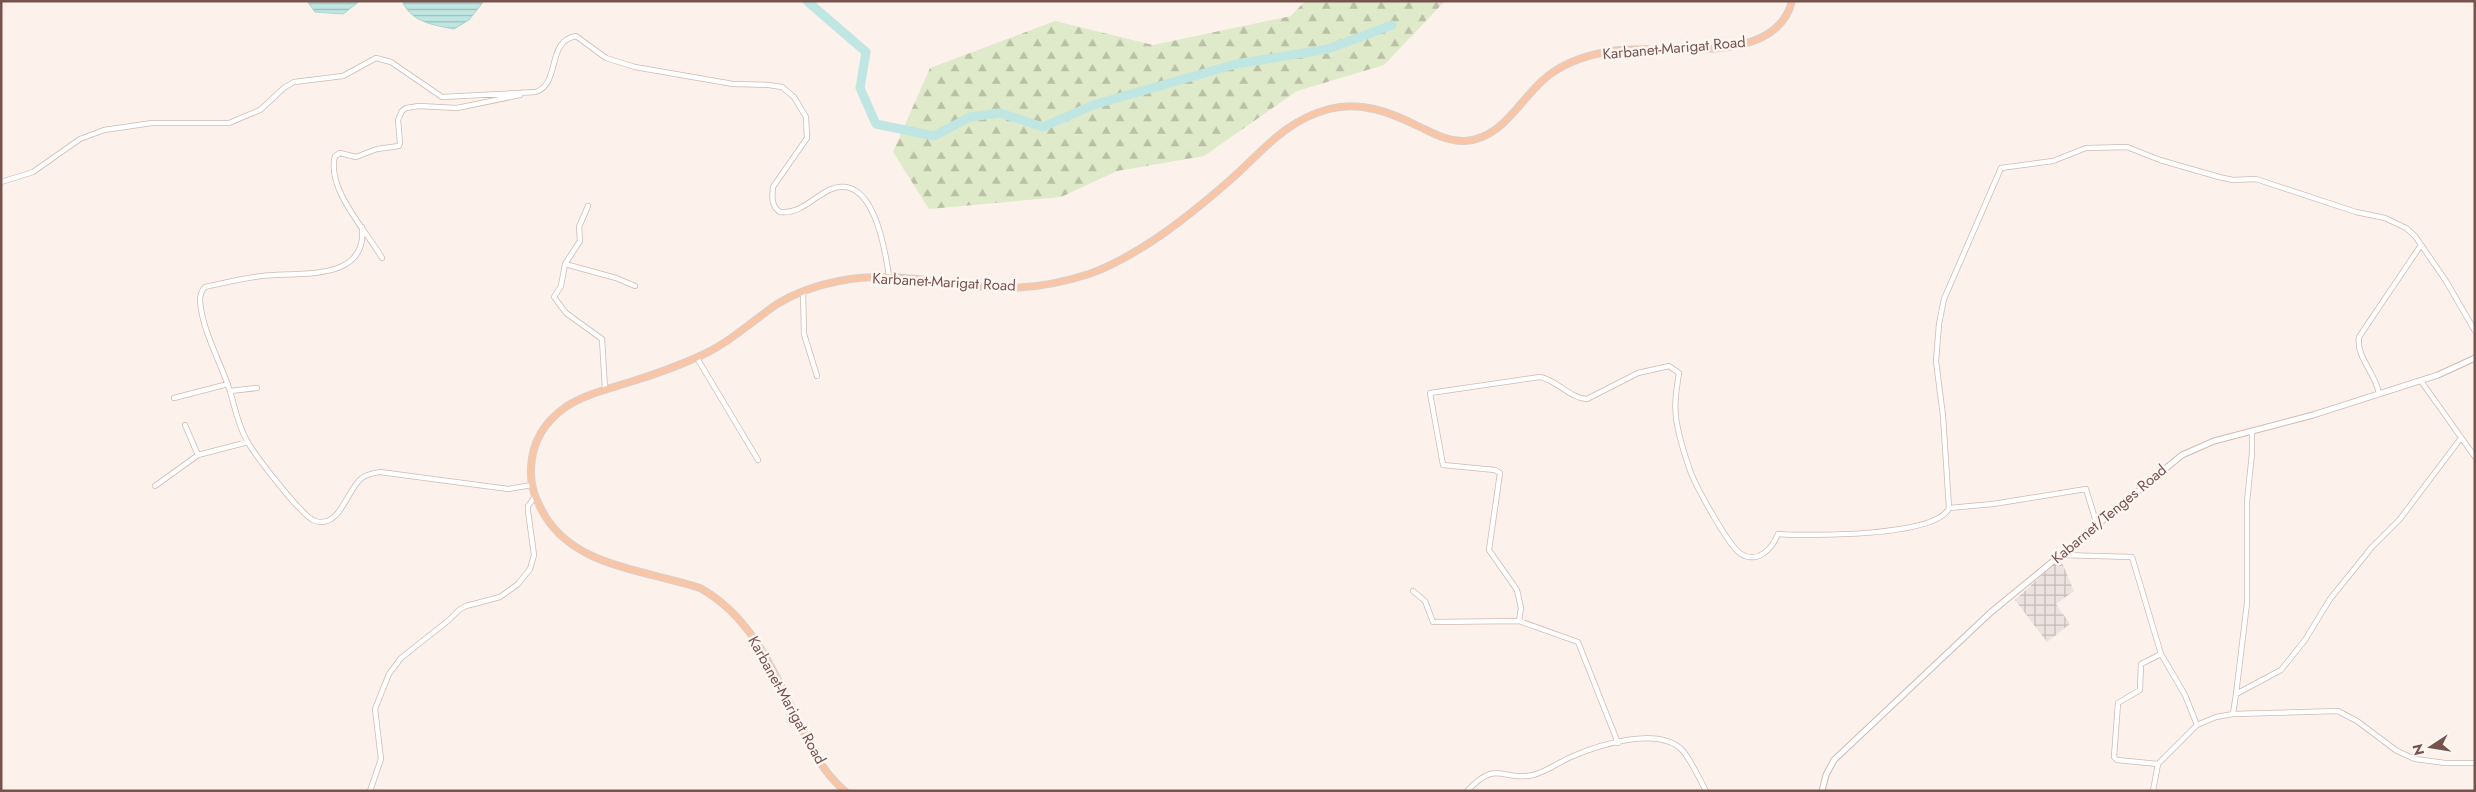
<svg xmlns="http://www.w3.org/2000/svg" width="2476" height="792" viewBox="0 0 2476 792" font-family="Jost,sans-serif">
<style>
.industrial{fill:url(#industrial-grid)}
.forest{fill:url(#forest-firs)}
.water{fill:url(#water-rules);stroke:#a6d7d3}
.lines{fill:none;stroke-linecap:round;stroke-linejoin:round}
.river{stroke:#bfe6e2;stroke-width:9}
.minor-casing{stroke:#d1b9b3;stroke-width:6}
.tertiary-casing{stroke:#d1b9b3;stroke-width:7}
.primary-casing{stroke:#d9cfcd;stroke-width:8}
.minor{stroke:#fff;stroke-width:4.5}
.tertiary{stroke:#fff;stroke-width:5}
.primary{stroke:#f8c6a7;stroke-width:6}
.labels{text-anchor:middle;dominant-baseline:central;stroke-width:5;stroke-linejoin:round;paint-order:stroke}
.street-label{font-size:15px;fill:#77534e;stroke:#fef6f2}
</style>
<defs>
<pattern id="industrial-grid" width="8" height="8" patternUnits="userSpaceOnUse" patternTransform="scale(1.25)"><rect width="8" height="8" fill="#ece3e0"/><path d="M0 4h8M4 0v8" fill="none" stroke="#c4bbb8"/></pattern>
<pattern id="forest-firs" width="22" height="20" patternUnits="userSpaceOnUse" patternTransform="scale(1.25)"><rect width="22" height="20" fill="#deeac9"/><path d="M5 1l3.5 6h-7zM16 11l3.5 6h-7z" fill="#b9c0a5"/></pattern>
<pattern id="water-rules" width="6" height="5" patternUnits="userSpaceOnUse" patternTransform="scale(1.25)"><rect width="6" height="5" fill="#bfe6e2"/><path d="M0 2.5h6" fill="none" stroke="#a0bdb9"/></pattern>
</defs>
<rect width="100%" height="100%" fill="#fcf1eb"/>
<!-- industrial -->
<path class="industrial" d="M 2060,558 L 2074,591 L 2056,604 L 2070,624 L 2047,642 L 2015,600 Z"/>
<!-- forest -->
<path class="forest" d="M 1305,1 L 1445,1 L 1384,65 L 1297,91 L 1204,156 L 1117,171 L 1061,197 L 929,209 L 893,152 L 930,68 L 1055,21 L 1153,45 L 1291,16 Z"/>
<!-- water -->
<path class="water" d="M 307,1 L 360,1 L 343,14 L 315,12 Z
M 402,1 L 484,1 L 469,20 L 454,29 C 433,25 411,22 402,1 Z"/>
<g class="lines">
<!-- river -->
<path class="river" d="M 807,1 L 866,52 L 860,88 L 876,124 L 934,136 L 970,117 L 1000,113 L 1043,127 L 1093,105 L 1236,64 L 1328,49 L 1392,25"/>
<!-- minor casing -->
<g class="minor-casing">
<path id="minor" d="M 1,182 L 33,172 L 80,139 L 104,130 L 152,123 L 229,123 L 260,110 L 285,87 L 294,82 L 343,76 L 376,58 L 391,62 L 442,97 L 536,92 C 561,83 546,41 576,36 L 606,58 L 635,67 L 733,84 L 769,85 L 782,87 L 794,97 L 806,117 L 807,138 L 773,187 C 772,197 771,206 780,212 C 798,215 813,198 829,190 C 873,170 885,249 889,276
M 588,206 L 579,227 L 580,241 L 565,264 L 561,286 L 554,297 L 566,313 L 602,339 L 605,389
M 362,227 C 368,284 296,271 262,276 C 243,278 224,283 205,287 C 201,291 200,295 200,301 C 202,330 221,363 230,391 C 235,408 238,425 247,441 C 255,455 302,517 315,521 C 341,529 347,488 362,478 C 367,474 374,473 380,472 L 508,489 L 532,485
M 382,258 C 366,230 326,189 335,156 L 340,153 L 356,157 L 377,149 L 399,146 L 400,143 L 398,120 L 402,111 L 406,108 L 419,106 L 457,108 L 520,95
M 565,264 L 616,278 L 635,286
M 803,292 L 804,334 L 817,376
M 697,358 L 758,460
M 2421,381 L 2475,457
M 230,391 L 257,388
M 2379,394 C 2376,373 2356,358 2359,337 L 2421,245
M 174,398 L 228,384
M 185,425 L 198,455
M 155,486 L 198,455 L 248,442
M 1949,508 L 1993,504 L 2086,489 L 2097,525
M 2061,555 L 2132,557 L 2161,654 L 2185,695 L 2197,725
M 1413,591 L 1425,601 L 1433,622 L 1519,621 L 1578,642 L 1618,743
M 1519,621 L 1521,608 L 1517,590 L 1489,550 L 1500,473 L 1495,470 L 1443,465 L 1430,393 L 1540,377 C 1557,380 1569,398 1587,399 L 1638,373 L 1669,366 L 1679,373 C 1676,392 1673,410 1678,429 C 1681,444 1686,459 1691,473 C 1697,488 1729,547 1741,554 C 1758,564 1772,549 1778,534 C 1808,536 1936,537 1949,508 L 1943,416 L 1936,361 L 1939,324 L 1944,299 L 2001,168 L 2053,161 L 2086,148 L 2127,147 L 2160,160 L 2219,177 L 2233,180 L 2256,179 L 2356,212 L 2385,218 L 2406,228 L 2415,236 L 2446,281 L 2475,331
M 2236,694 L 2247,603 L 2247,502 L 2252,453 L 2252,431
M 2233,714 L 2338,711 L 2357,721 L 2397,751 L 2415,759 L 2445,763 L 2475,763
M 2158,764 L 2117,760 L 2114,757 L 2118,703 L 2140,690 L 2141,664 L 2161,654
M 370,791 L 381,759 L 375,709 L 389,674 L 401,658 L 449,620 L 459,610 L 466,606 L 500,597 L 518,584 L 530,569 L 534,555 L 528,511 L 528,506 L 534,498
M 1467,791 C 1498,758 1501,782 1533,775 C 1546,772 1559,762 1571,757 C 1598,745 1660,725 1683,751 C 1692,762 1699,778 1706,791
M 2153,791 L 2158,764 L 2197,725 L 2216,717 L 2233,714 L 2236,694 L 2281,670 L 2305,640 L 2330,599 L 2372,547 L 2400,519 L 2461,438"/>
</g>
<!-- tertiary casing -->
<g class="tertiary-casing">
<path id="tertiary" d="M 1822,791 L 1826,775 L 1834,760 L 1990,613 L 2182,455 L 2214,441 L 2313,415 L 2438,375 L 2475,358"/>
</g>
<!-- primary casing -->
<g class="primary-casing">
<path id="primary" d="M 845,791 C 822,772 811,747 798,721 C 774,671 751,616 700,588 C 647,570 577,568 545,516 C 536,500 530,487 531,468 C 532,441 545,421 567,406 C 586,394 608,389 630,382 C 653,375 678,366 700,356 C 729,343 751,322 777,304 C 795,293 818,285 839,281 C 893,270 945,285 998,288 C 1029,289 1061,283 1089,274 C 1139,256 1189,216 1229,181 C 1262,152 1284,121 1329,109 C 1361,101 1390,112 1418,126 C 1433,133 1448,142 1465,141 C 1501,139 1518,103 1542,81 C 1560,64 1587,55 1611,51 C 1662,43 1775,69 1792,1"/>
</g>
<!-- minor -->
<use href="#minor" class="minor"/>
<!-- tertiary -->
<use href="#tertiary" class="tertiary"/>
<!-- primary -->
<use href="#primary" class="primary"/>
</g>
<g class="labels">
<!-- street labels -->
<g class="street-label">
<text transform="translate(1674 48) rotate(-5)">Karbanet-Marigat Road</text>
<text transform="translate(944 282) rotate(3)">Karbanet-Marigat Road</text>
<text transform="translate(2109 514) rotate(-40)">Kabarnet/Tenges Road</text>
<text transform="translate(787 700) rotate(61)">Karbanet-Marigat Road</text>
</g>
</g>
<!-- border -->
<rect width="2476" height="792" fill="none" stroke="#77534e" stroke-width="5"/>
<!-- north arrow -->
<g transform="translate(2431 747) rotate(258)" stroke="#fef6f2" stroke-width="4" paint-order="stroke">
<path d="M0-4L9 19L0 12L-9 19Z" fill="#77534e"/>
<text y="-8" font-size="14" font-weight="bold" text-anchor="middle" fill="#77534e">N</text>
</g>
</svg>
